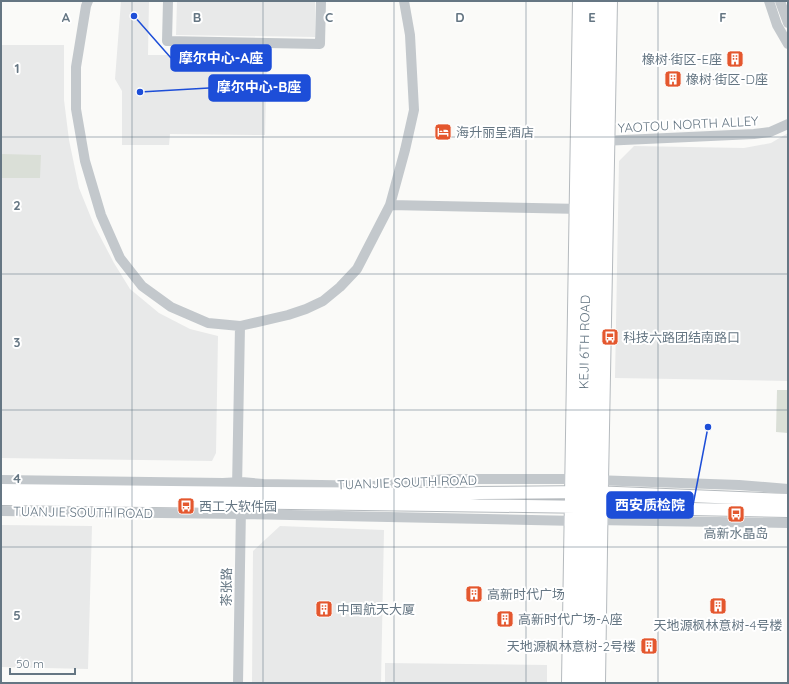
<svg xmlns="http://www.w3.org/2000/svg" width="789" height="684" viewBox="0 0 789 684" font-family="Quicksand,'Noto Sans SC',sans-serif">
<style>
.built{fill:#e8e9e9}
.green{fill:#dadfd7}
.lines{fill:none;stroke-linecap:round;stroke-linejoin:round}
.major-casing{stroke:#b5babe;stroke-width:14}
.minor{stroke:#c3c8cc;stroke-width:10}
.major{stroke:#fff;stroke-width:12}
.grid{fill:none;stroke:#657683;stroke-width:1;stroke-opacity:0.55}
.labels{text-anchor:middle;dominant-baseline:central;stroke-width:4;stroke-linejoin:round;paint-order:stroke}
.poi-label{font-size:13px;fill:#657683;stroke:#fff;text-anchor:start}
.street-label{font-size:13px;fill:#657683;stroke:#fff}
.grid-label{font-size:13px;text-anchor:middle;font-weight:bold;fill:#657683;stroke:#fff;stroke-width:4;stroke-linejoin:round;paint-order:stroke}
.leader{fill:none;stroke:#1d4ed8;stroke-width:1.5}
.callout-dot{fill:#1d4ed8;stroke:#fff;stroke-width:1.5}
.callout{fill:#1d4ed8;stroke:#1d4ed8;stroke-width:1.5}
.callout-label{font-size:14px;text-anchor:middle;font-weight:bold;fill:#fff}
</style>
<rect width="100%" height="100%" fill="#fafaf8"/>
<!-- built -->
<path class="built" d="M 121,1 L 149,1 L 148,55 L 267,55 L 265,135 L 170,134 L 169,145 L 122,145 L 122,91 L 115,79 Z
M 177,1 L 315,1 L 315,37 L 176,35 Z
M 1,45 L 64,45 L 64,100 L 69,140 L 79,188 L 94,225 L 114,263 L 130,289 L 159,313 L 190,329 L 218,336 L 216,453 L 212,461 L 1,458 Z
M 788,133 L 788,381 L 615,378 L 619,161 L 634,146 L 744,148 L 771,143 Z
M 1,525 L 92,526 L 88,669 L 1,667 Z
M 280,526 L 384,530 L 381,683 L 252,683 L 253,551 Z
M 385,663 L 547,665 L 547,683 L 385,683 Z"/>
<!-- green -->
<path class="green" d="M 1,154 L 41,155 L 40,178 L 1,178 Z
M 777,390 L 788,390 L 788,433 L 776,432 Z"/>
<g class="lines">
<!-- major casing -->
<g class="major-casing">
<path id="major" d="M 1,490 L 263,493 L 461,494 L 479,493 L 592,492 L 788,500
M 1,499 L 592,507 L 788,511
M 568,683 L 579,1
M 578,683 C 582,456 587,228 590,1
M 588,683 L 600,1
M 599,683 L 602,482 L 611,1"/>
</g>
<!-- minor -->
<path class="minor" d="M 88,1 L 86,6 L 76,67 L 76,109 L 85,161 L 101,215 L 120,258 L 142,286 L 171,307 L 208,323 L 240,326 L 288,315 L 306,309 L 323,301 L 340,287 L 357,269 L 390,205 L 405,150 L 414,110 L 410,35 L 404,1
M 168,1 L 167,41 L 320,44 L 321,1
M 769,1 L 777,25 L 788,44
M 780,1 L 788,23
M 602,141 L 754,134 L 770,132 L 788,124
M 390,205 L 582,209
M 1,480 L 223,483 L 241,482 L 263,484 L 378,486 L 445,479 L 578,479
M 594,480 L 739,485 L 788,489
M 237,488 L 240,326
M 1,511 L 241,514 L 577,521
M 595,520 L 788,523
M 238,683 L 241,508"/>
<!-- major -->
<use href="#major" class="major"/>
</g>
<!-- grid -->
<path class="grid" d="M 132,1 L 132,683M 263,1 L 263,683M 394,1 L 394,683M 526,1 L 526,683M 658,1 L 658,683M 1,137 L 788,137M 1,274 L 788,274M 1,410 L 788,410M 1,547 L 788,547"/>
<!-- icons -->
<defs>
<g id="building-square" transform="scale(0.9)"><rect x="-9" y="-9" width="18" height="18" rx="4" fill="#e4572e" stroke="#fff"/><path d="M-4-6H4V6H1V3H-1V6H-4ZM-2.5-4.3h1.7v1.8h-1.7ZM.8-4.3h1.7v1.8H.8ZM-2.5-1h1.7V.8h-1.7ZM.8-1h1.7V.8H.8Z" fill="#fff"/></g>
<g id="hotel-square" transform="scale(0.9)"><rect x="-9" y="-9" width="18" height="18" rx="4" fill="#e4572e" stroke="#fff"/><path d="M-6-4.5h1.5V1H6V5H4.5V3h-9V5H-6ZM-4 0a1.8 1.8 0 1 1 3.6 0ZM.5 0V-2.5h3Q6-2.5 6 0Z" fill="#fff"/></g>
<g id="bus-square" transform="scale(0.9)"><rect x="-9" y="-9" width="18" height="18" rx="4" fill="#e4572e" stroke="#fff"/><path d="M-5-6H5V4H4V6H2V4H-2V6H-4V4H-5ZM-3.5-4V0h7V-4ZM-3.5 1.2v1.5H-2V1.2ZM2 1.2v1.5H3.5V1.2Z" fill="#fff"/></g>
</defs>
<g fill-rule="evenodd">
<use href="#building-square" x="735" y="59"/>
<use href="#building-square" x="673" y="79"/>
<use href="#hotel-square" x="443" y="132"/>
<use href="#bus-square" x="610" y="337"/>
<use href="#bus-square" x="186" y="506"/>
<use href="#bus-square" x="736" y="514"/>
<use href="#building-square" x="474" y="594"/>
<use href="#building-square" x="718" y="606"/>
<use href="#building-square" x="324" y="609"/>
<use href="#building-square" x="505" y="619"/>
<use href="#building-square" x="649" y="646"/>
</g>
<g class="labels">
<!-- poi labels -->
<g class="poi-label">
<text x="722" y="59" text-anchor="end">橡树·街区-E座</text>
<text x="686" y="79">橡树·街区-D座</text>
<text x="456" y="132">海升丽呈酒店</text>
<text x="623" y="337">科技六路团结南路口</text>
<text x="199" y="506">西工大软件园</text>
<text x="736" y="533" text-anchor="middle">高新水晶岛</text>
<text x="487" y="594">高新时代广场</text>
<text x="337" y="609">中国航天大厦</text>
<text x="518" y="619">高新时代广场-A座</text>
<text x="718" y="625" text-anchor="middle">天地源枫林意树-4号楼</text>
<text x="636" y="646" text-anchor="end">天地源枫林意树-2号楼</text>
</g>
<!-- street labels -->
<g class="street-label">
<text transform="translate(688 124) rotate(-3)">YAOTOU NORTH ALLEY</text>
<text transform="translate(584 342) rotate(-89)">KEJI 6TH ROAD</text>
<text transform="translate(407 482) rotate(-2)">TUANJIE SOUTH ROAD</text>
<text transform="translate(83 512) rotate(1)">TUANJIE SOUTH ROAD</text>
<text transform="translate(226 587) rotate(-89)">茶张路</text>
</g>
</g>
<g class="grid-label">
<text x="66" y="22">A</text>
<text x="197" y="22">B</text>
<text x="329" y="22">C</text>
<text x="460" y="22">D</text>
<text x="592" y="22">E</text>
<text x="723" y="22">F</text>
<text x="17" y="73">1</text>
<text x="17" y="210">2</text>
<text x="17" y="347">3</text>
<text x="17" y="483">4</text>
<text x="17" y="620">5</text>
</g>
<!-- callouts -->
<path class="leader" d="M134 16L171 58M140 92L209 88M708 427L693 505"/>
<g class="callout-dot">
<circle cx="134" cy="16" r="4"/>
<circle cx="140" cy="92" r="4"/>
<circle cx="708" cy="427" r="4"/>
</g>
<g class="callout">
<rect x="171" y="45" width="100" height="26" rx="4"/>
<rect x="209" y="75" width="101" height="26" rx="4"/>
<rect x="607" y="492" width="86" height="26" rx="4"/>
</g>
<g class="callout-label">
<text x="221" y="63">摩尔中心-A座</text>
<text x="259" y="92">摩尔中心-B座</text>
<text x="650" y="510">西安质检院</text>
</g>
<!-- border -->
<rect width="789" height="684" fill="none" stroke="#657683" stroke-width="4"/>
<!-- scale -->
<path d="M10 668v6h65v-6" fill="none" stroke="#657683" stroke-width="2"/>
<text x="16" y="668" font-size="12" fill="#657683" stroke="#ffffff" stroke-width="3" paint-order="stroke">50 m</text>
</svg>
